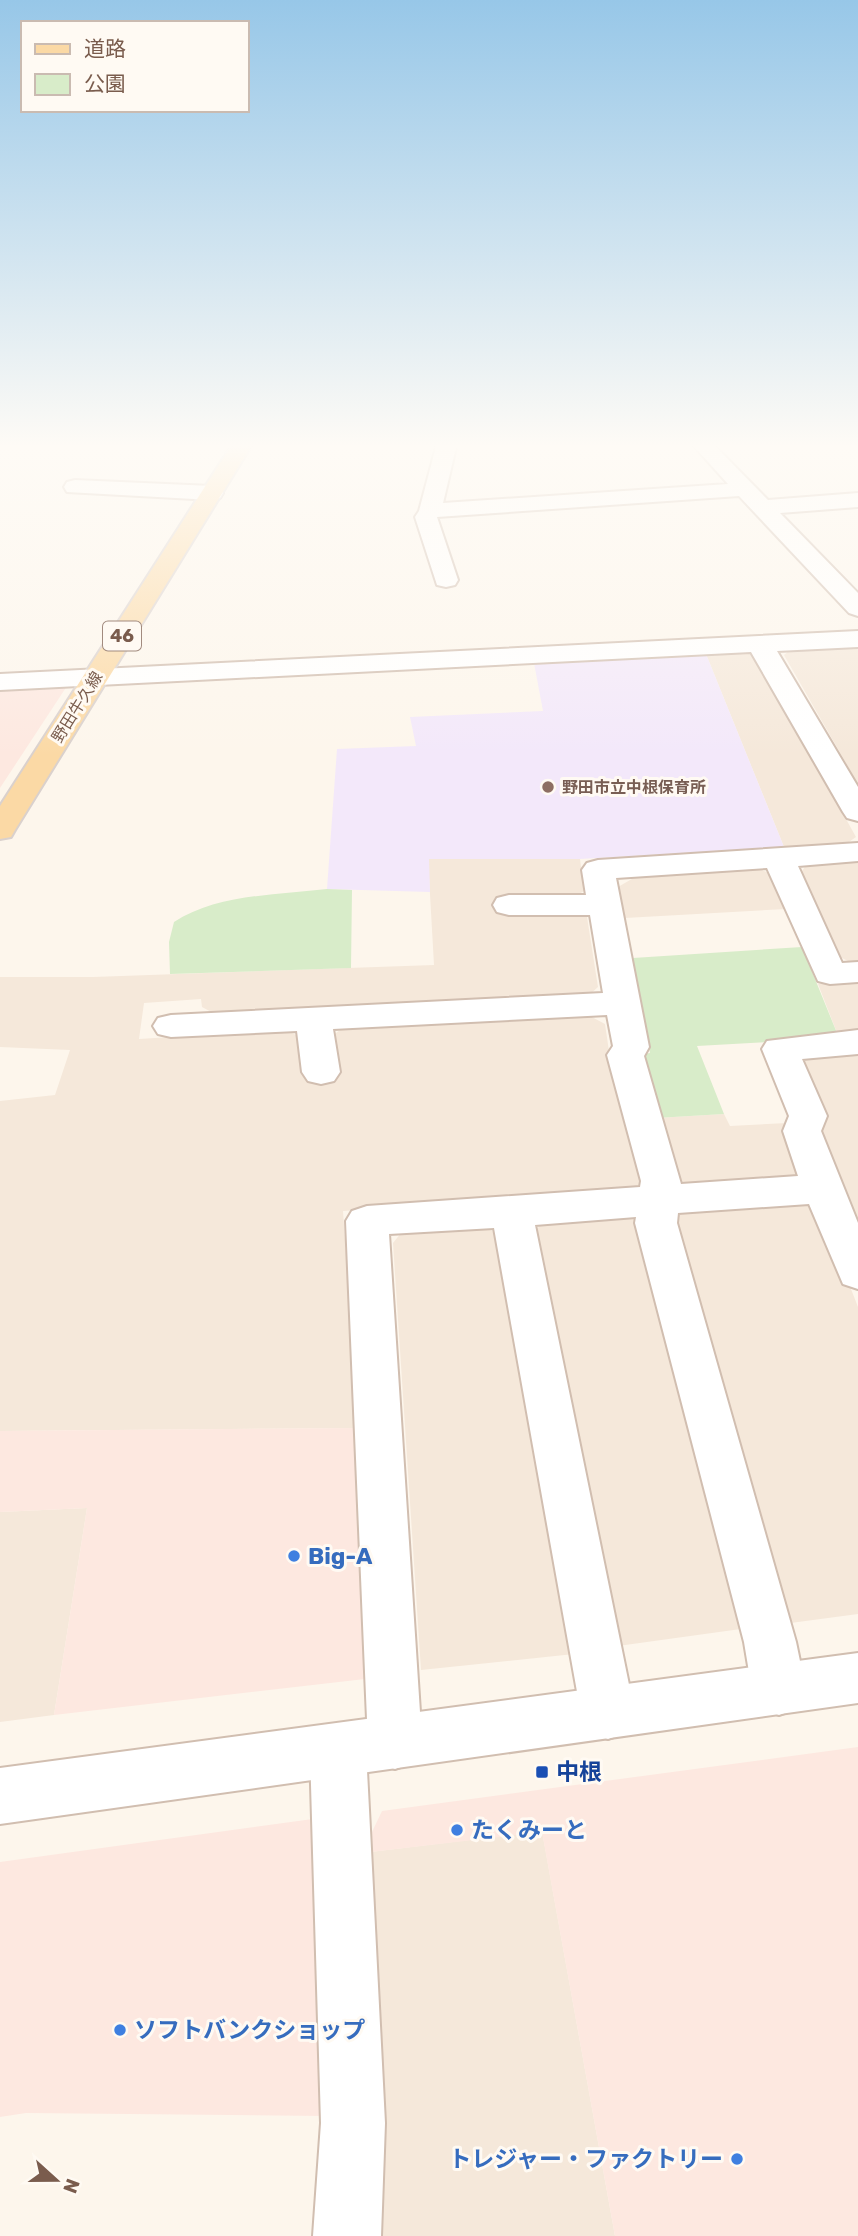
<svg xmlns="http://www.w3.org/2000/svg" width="858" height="2236" viewBox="0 0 858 2236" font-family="Rubik,'Noto Sans JP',sans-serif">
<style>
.residential{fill:#f5e8da}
.commercial{fill:#fde8e0}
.education{fill:#f3e8fa}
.green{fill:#d8ecc9}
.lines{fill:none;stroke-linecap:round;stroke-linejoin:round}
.minor-casing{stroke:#d1beb0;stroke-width:4}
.tertiary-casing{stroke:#d1beb0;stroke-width:4}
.primary-casing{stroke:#dad1cd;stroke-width:4}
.minor{fill:#fff;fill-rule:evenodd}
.tertiary{fill:#fff;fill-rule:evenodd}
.primary{fill:#fbd9a5;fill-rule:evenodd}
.education-dot{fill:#8d6e63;stroke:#fffaf3;stroke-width:2.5}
.shop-dot{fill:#3f7fe0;stroke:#fffaf3;stroke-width:2.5}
.transit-dot{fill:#1a4fb4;stroke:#fffaf3;stroke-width:2.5}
.labels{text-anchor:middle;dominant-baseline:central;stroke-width:6;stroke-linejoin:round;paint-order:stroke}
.far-street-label{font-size:16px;fill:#7a5c4d;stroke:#fffaf3}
.far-education-label{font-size:16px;font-weight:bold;fill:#785e54;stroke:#fffaf3;text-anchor:start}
.shield{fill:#fffaf3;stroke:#a28b7f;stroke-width:2}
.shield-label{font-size:18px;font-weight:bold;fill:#7a5c4d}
.near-shop-label{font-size:23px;font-weight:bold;fill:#366cbe;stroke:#fffaf3;text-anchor:start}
.near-transit-label{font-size:23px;font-weight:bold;fill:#164399;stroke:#fffaf3;text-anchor:start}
</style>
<rect width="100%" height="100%" fill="#fdf6ec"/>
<!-- residential -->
<path class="residential" d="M 858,646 L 858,784 L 784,655 L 790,650 Z
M 745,652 L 756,657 L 856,837 L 846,844 L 784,847 L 706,654 Z
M 428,859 L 580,859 L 584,891 L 574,897 L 576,911 L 587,917 L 598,987 L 588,996 L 217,1015 L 202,1007 L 201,999 L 144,1003 L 139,1039 L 286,1030 L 302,1038 L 305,1078 L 334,1076 L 329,1038 L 343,1028 L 588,1015 L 605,1024 L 610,1058 L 643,1181 L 633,1192 L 343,1211 L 358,1428 L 0,1431 L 0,1101 L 55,1095 L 70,1050 L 0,1047 L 0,977 L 93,977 L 434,965 Z
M 858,862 L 858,962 L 850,962 L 836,955 L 801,873 L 806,865 Z
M 756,868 L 772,874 L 786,909 L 625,918 L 618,887 L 637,876 Z
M 858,982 L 858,1036 L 839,1038 L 818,984 Z
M 858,1050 L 858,1232 L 815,1128 L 801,1061 L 807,1054 Z
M 724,1114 L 730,1126 L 787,1123 L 804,1169 L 794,1180 L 692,1187 L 675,1178 L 656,1118 Z
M 798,1201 L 821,1212 L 858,1307 L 858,1614 L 783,1624 L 669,1223 L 682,1210 Z
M 624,1212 L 643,1223 L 748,1628 L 618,1646 L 534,1233 L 544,1220 Z
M 476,1223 L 496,1233 L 574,1654 L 421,1670 L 393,1243 L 405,1228 Z
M 87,1508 L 54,1715 L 0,1722 L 0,1512 Z
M 542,1831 L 615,2236 L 374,2236 L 362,1853 Z"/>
<!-- commercial -->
<path class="commercial" d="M 69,683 L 0,788 L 0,686 Z
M 358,1428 L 365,1679 L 54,1715 L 87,1508 L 0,1512 L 0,1431 Z
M 858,1747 L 858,2236 L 615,2236 L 542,1832 L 362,1853 L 382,1811 Z
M 320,1818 L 326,2116 L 26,2113 L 0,2117 L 0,1862 Z"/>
<!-- education -->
<path class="education" d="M 706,654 L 784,847 L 580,859 L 429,859 L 430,892 L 327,889 L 337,749 L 416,746 L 410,717 L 543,711 L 534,663 Z"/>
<!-- green -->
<path class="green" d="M 327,889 L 352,890 L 351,968 L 170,974 L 169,942 L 174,922 C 217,894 277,895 327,889 Z
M 802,947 L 839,1038 L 697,1046 L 724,1114 L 656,1118 L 636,1055 L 650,1053 L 633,958 Z"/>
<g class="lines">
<!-- minor casing -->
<g class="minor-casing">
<path id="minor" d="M 437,443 L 457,443 L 443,503 L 728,484 L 691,443 L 712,443 L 768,500 L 858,493 L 858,507 L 780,513 L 858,593 L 858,616 L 849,613 L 739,496 L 437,517 L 458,580 L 455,585 L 446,587 L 437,585 L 415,517 L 419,511 Z
M 75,480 L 212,486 L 220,488 L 223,493 L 220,498 L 212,500 L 67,492 L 64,487 L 67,482 Z
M 858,631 L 858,647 L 777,651 L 858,787 L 858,821 L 847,818 L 843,812 L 751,652 L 0,690 L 0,674 Z
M 858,843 L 858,861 L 798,866 L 842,963 L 858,962 L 858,982 L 830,984 L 818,981 L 767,868 L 616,878 L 649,1047 L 644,1056 L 681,1184 L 798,1176 L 783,1131 L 789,1116 L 762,1049 L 767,1041 L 858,1030 L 858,1054 L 802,1059 L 827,1116 L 821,1131 L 858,1223 L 858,1289 L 843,1284 L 809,1204 L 678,1213 L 677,1223 L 796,1642 L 806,1690 L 798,1708 L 779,1715 L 760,1708 L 752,1690 L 744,1642 L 635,1223 L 636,1217 L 535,1225 L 635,1714 L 627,1732 L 608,1739 L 589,1732 L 581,1714 L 494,1228 L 389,1234 L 422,1743 L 414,1762 L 395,1769 L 376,1762 L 368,1743 L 346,1221 L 352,1211 L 367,1206 L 640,1187 L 641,1181 L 607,1055 L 613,1046 L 607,1015 L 333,1029 L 340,1072 L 334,1081 L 321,1084 L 308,1081 L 302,1072 L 297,1031 L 171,1037 L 158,1034 L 153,1026 L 158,1018 L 171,1015 L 603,993 L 590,915 L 509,915 L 497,912 L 493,905 L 497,898 L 509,895 L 586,895 L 582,870 L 587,863 L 598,860 Z
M 338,1725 L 357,1732 L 366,1751 L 385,2123 L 381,2236 L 313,2236 L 321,2123 L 310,1751 L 319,1732 Z"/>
</g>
<!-- tertiary casing -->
<g class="tertiary-casing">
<path id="tertiary" d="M 858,1653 L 858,1703 L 0,1824 L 0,1768 Z"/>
</g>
<!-- primary casing -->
<g class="primary-casing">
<path id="primary" d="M 233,443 L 253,443 L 15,830 L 11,837 L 0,839 L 0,806 Z"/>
</g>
<!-- minor -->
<use href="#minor" class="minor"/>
<!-- tertiary -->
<use href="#tertiary" class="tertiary"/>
<!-- primary -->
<use href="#primary" class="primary"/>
</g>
<!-- sky -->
<linearGradient id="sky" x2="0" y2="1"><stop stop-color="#97c7e8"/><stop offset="0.59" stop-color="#fefbf6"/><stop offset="1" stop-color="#fefbf6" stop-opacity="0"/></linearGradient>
<rect width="858" height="756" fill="url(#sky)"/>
<!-- markers -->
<circle class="education-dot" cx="548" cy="787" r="7"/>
<g class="shop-dot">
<circle cx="294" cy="1556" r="7"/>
<circle cx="457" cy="1830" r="7"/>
<circle cx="120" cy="2030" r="7"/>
<circle cx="737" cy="2159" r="7"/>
</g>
<rect class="transit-dot" x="535" y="1765" width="14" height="14" rx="3.5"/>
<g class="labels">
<!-- far-street labels -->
<g class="far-street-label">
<text transform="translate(77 707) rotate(-58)">野田牛久線</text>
</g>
<!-- far-education labels -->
<g class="far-education-label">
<text x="562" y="787">野田市立中根保育所</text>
</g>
<!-- shield labels -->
<rect class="shield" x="103" y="621.5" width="38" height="29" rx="5"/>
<g class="shield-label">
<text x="122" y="636">46</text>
</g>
<!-- near-shop labels -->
<g class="near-shop-label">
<text x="308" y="1556">Big-A</text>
<text x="471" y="1830">たくみーと</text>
<text x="134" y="2030">ソフトバンクショップ</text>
<text x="723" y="2159" text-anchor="end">トレジャー・ファクトリー</text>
</g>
<!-- near-transit labels -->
<g class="near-transit-label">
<text x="556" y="1772">中根</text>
</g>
</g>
<!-- legend -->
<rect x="21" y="21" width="228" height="91" fill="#fffaf3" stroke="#cabbb1" stroke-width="2"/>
<rect x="35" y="44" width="35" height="10" fill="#fbd9a5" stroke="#cabbb1" stroke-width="2"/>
<text x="84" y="56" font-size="21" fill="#7a5c4d">道路</text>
<rect x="35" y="74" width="35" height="21" fill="#d8ecc9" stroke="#cabbb1" stroke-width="2"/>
<text x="84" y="91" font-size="21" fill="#7a5c4d">公園</text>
<!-- north arrow -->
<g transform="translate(56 2180) rotate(111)" stroke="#fffaf3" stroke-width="5" paint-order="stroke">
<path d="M0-5L12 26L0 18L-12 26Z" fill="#7a5c4d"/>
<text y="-10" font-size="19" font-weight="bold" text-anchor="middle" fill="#7a5c4d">N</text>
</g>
</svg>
